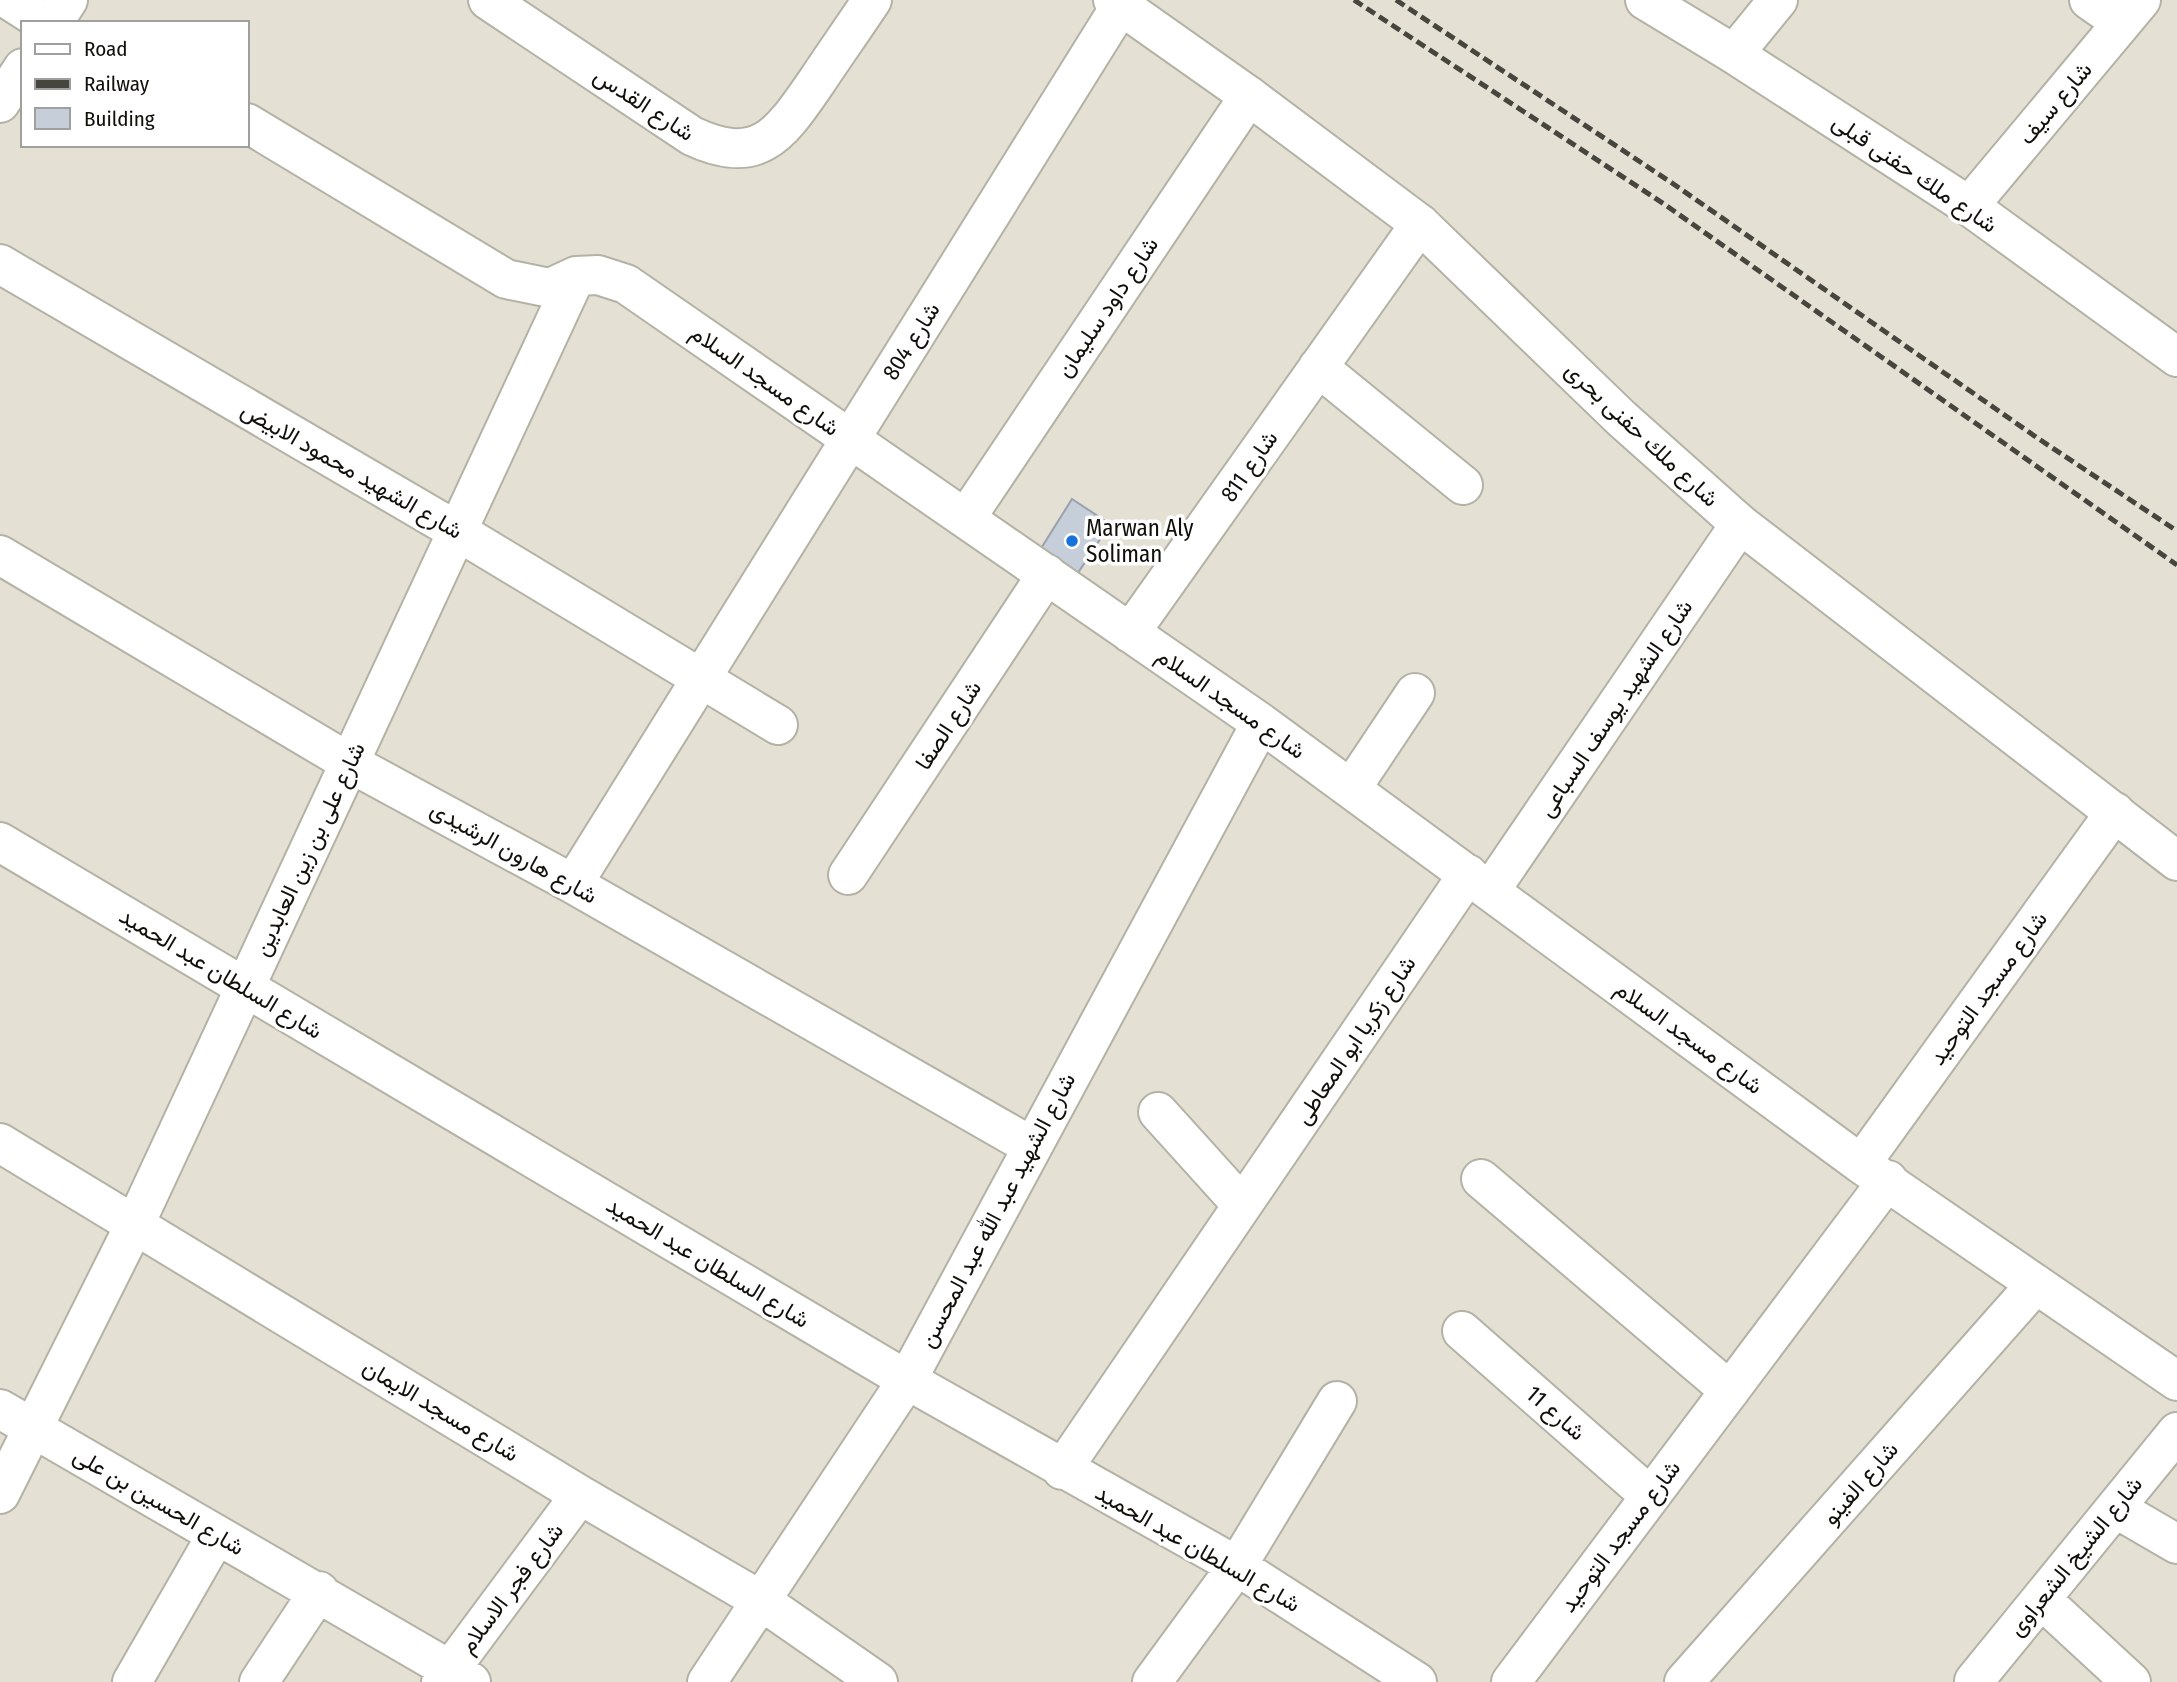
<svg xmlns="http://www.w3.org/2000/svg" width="2177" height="1682" viewBox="0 0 2177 1682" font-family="'Fira Sans Condensed',Vazirmatn,sans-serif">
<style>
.building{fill:#c5ced9;stroke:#99a1ac;stroke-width:2}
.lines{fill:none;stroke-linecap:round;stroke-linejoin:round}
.street-casing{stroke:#b4b1a5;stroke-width:42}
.secondary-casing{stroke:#b4b1a5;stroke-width:42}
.street{stroke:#fff;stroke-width:38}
.secondary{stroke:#fff;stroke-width:38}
.rail{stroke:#46453e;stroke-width:5;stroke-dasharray:10 5;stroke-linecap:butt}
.poi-dot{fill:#1572db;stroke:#fff;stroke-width:2.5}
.labels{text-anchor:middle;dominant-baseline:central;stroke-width:7;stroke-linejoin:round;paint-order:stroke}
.street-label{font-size:23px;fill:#100f0a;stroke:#fff}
.poi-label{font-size:23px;fill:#100f0a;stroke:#fff;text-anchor:start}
</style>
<rect width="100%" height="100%" fill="#e4e1d4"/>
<!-- building -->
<path class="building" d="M 1072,499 L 1110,524 L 1072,582 L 1035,558 Z"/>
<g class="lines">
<!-- street casing -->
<g class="street-casing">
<path id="street" d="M 9,0 L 45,23
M 488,0 L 692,136 C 760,168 781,133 817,81 C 835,54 854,27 872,0
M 2089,0 L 2122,23
M 1734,54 L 1778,0
M 247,123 L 506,279 L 550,288 L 576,276 L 598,275 L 626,284 L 1261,723 L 1861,1164 L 2177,1381
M 1969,206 L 2141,0
M 0,264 L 457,531 L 778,725
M 1318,367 L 1463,485
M 966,518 L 1249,96
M 0,555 L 350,763 L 573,884 L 1031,1146
M 1130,633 L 1420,224
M 1351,789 L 1415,693
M 0,842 L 907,1380 L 1237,1566 L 1417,1682
M 848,875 L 1047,574
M 573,884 L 1121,5
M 1490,891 L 1740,524
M 1158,1112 L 1242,1205
M 0,1143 L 580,1495 L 760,1600 L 878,1682
M 1861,1164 L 2115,812
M 1481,1179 L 1730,1391
M 1462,1331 L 1650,1496
M 0,1409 L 471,1682
M 1062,1470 L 1468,874
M 0,1494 L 135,1224 L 576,276
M 2115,1508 L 2177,1544
M 2041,1599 L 2131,1682
M 1974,1681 L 2177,1432
M 132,1682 L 216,1536
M 259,1682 L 319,1591
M 441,1682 L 580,1495
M 707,1682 L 907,1380 L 1261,723
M 1152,1682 L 1237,1566 L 1337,1401
M 1511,1682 L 1888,1180
M 1684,1682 L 2036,1284"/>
</g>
<!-- secondary casing -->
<g class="secondary-casing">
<path id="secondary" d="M 1113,0 L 1249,96 L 1420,224 L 1621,418 L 1740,524 L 2177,861
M 1645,0 L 1734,54 L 1969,206 L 2177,357
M 53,23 L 68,0
M 0,103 L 23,68"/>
</g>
<!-- street -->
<use href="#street" class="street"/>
<!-- secondary -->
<use href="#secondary" class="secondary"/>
<!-- rail -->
<path class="rail" d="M 1354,0 L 1664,204 L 2177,565
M 1396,0 L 1672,183 L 2036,437 L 2177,531"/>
</g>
<!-- markers -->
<circle class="poi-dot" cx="1072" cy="541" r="7"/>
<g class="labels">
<!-- street labels -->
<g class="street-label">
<text transform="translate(2055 103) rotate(-50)">شارع سيف</text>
<text transform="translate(644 104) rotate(33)">شارع القدس</text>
<text transform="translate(1915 173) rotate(34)">شارع ملك حفنى قبلى</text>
<text transform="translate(1107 307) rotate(-56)">شارع داود سليمان</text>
<text transform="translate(911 341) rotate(-58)">شارع 804</text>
<text transform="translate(765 380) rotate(35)">شارع مسجد السلام</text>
<text transform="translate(1642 434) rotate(43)">شارع ملك حفنى بحرى</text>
<text transform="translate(1249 466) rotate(-55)">شارع 811</text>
<text transform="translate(352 470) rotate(30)">شارع الشهيد محمود الابيض</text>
<text transform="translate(1231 703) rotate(35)">شارع مسجد السلام</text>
<text transform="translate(1615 708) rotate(-56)">شارع الشهيد يوسف السباعى</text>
<text transform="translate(948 725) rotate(-57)">شارع الصفا</text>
<text transform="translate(309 849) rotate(-65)">شارع على بن زين العابدين</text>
<text transform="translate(514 852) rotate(29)">شارع هارون الرشيدى</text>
<text transform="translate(221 973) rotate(31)">شارع السلطان عبد الحميد</text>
<text transform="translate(1988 988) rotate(-54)">شارع مسجد التوحيد</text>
<text transform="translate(1689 1037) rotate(36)">شارع مسجد السلام</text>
<text transform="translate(1355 1040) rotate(-56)">شارع زكريا ابو المعاطى</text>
<text transform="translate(997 1210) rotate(-62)">شارع الشهيد عبد الله عبد المحسن</text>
<text transform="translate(708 1262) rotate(31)">شارع السلطان عبد الحميد</text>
<text transform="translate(441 1410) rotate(31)">شارع مسجد الايمان</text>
<text transform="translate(1556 1413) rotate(41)">شارع 11</text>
<text transform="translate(1860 1483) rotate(-49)">شارع الفينو</text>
<text transform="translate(159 1501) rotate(30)">شارع الحسين بن على</text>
<text transform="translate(1620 1536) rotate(-53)">شارع مسجد التوحيد</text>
<text transform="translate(1198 1548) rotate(30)">شارع السلطان عبد الحميد</text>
<text transform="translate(2075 1556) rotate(-51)">شارع الشيخ الشعراوى</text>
<text transform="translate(511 1588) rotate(-53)">شارع فجر الاسلام</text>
</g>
<!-- poi labels -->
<g class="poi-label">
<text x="1086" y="528">Marwan Aly<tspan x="1086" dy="26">Soliman</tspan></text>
</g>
</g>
<!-- legend -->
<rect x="21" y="21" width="228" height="126" fill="#ffffff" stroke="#9f9f9d" stroke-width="2"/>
<rect x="35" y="44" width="35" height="10" fill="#ffffff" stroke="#9f9f9d" stroke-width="2"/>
<text x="84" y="56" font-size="21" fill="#100f0a">Road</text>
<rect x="35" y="79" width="35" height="10" fill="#46453e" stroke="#9f9f9d" stroke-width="2"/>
<text x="84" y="91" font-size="21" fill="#100f0a">Railway</text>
<rect x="35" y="108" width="35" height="21" fill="#c5ced9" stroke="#9f9f9d" stroke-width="2"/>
<text x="84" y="126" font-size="21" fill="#100f0a">Building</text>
</svg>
